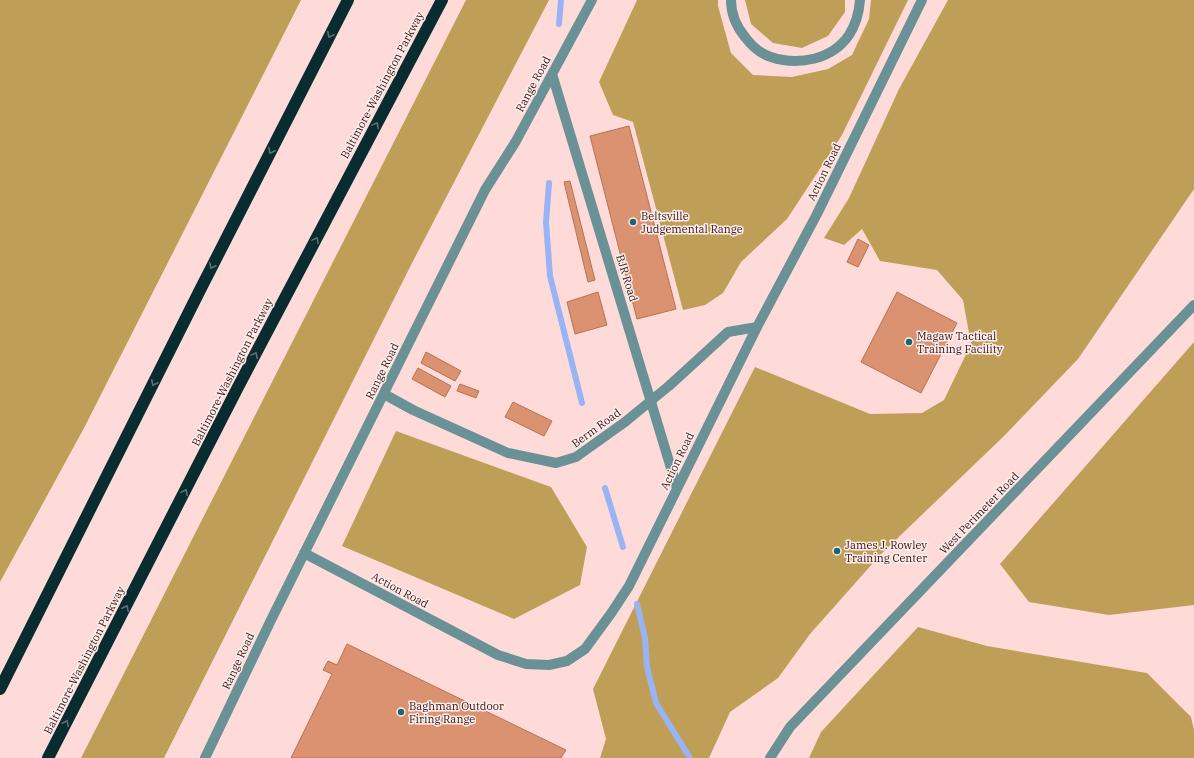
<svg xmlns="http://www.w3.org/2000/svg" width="1194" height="758" viewBox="0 0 1194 758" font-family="'IBM Plex Serif',serif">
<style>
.forest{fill:#bf9f57}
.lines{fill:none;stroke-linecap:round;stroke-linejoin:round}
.stream{stroke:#98b4f5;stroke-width:6}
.building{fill:#da9271;stroke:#b67353}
.service{stroke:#699196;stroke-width:10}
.motorway{stroke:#092c30;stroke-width:12}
.service-bridge{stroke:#699196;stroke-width:10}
.oneway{stroke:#5f7071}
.poi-dot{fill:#19666e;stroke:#ffedeb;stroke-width:1.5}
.labels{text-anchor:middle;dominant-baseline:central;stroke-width:3;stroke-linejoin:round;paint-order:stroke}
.street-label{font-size:11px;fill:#321512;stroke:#ffedeb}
.poi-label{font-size:11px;fill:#321512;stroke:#ffedeb;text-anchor:start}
</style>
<rect width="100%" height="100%" fill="#fedbd8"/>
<!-- forest -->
<path class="forest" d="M 0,0 L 301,0 L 84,428 L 0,582 Z
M 466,0 L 549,0 L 412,263 L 164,758 L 81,758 Z
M 637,0 L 718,0 L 718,6 L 731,53 L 753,75 L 792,77 L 828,69 L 852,55 L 869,19 L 871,0 L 908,0 L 842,135 L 787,219 L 741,262 L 723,293 L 705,305 L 683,310 L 633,122 L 613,115 L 599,82 Z
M 745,0 L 845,0 L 845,12 L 828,36 L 802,48 L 773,43 L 751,24 Z
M 948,0 L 1194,0 L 1194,189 L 1078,359 L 1003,437 L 881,554 L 810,634 L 778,678 L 730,712 L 709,758 L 600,758 L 606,739 L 593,689 L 755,367 L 870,414 L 922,413 L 944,400 L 971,344 L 963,300 L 937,270 L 880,261 L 862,229 L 844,245 L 824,238 L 849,198 L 899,89 Z
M 1194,342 L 1194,605 L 1109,615 L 1029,602 L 1000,564 Z
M 396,431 L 551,487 L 587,547 L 580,585 L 514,619 L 342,546 Z
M 918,627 L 987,646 L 1147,673 L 1191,717 L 1194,730 L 1194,758 L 809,758 L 821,732 Z"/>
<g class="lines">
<!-- stream -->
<path class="stream" d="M 559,24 L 561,0
M 549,183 L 546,222 L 550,276 L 582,403
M 605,488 L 623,547
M 637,604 L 645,638 L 647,667 L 656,703 L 690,758"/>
</g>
<!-- building -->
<path class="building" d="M 629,126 L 676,309 L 637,319 L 590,136 Z
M 570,181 L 595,280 L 588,282 L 564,182 Z
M 858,239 L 869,245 L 858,267 L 847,262 Z
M 598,292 L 607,325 L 575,334 L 567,302 Z
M 897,292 L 957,323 L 921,393 L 861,362 Z
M 426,352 L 461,371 L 455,381 L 421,363 Z
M 418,368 L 451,386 L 445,397 L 412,379 Z
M 460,384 L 479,391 L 476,398 L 457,391 Z
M 513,402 L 552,421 L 544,436 L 505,417 Z
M 347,644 L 566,750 L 561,758 L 291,758 L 332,674 L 323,670 L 328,661 L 337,665 Z"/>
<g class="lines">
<!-- service -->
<path class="service" d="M 731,0 C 731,13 736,26 745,37 C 751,45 761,54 771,57 C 798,66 832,60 849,35 C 856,24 859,13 860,0
M 552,74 L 677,488
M 670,385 L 728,332 L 757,327
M 384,394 L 413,410 L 508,453 L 556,463 L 576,457 L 625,422
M 304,553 L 498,655 L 526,664 L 549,665 L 567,661 L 585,649 L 612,612 L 629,586 L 757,327 L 817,214 L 922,0
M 205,758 L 271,620 L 485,190 L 516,141 L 592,0
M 770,758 L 790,727 L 1194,305"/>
<!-- motorway -->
<path class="motorway" d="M 0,689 L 199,292 L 348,0
M 48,758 L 237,389 L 442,0"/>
<!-- service-bridge -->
<path class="service-bridge" d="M 625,422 L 670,385"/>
</g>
<!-- one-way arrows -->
<defs><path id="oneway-chevron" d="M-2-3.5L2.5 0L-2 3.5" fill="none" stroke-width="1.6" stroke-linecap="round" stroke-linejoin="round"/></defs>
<g class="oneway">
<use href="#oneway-chevron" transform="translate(330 35) rotate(117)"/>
<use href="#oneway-chevron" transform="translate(376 125) rotate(-62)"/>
<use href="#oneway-chevron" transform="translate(271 151) rotate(117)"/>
<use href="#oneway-chevron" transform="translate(316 240) rotate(-62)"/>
<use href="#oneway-chevron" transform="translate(212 266) rotate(117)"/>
<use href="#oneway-chevron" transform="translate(255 355) rotate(-62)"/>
<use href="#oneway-chevron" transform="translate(154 383) rotate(117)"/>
<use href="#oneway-chevron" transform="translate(185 492) rotate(-63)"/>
<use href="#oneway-chevron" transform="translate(126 608) rotate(-63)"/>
<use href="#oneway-chevron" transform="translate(66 723) rotate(-63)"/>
</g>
<!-- markers -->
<g class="poi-dot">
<circle cx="633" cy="222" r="4"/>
<circle cx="909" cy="342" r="4"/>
<circle cx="837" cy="551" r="4"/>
<circle cx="401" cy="712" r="4"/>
</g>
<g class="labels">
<!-- street labels -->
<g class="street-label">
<text transform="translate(533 84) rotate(-62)">Range Road</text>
<text transform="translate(382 85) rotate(-62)">Baltimore-Washington Parkway</text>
<text transform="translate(824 172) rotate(-64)">Action Road</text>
<text transform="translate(627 278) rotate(73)">BJR Road</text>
<text transform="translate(382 371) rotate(-64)">Range Road</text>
<text transform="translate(232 372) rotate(-63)">Baltimore-Washington Parkway</text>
<text transform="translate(596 428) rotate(-36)">Berm Road</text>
<text transform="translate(677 461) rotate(-64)">Action Road</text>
<text transform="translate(979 513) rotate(-46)">West Perimeter Road</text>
<text transform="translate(400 590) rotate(28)">Action Road</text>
<text transform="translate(84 660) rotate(-63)">Baltimore-Washington Parkway</text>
<text transform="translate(238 661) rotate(-65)">Range Road</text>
</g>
<!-- poi labels -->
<g class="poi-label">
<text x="641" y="216">Beltsville<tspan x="641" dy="13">Judgemental Range</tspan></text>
<text x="917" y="336">Magaw Tactical<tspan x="917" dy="13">Training Facility</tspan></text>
<text x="845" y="545">James J. Rowley<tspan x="845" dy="13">Training Center</tspan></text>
<text x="409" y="706">Baghman Outdoor<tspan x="409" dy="13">Firing Range</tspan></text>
</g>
</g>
</svg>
